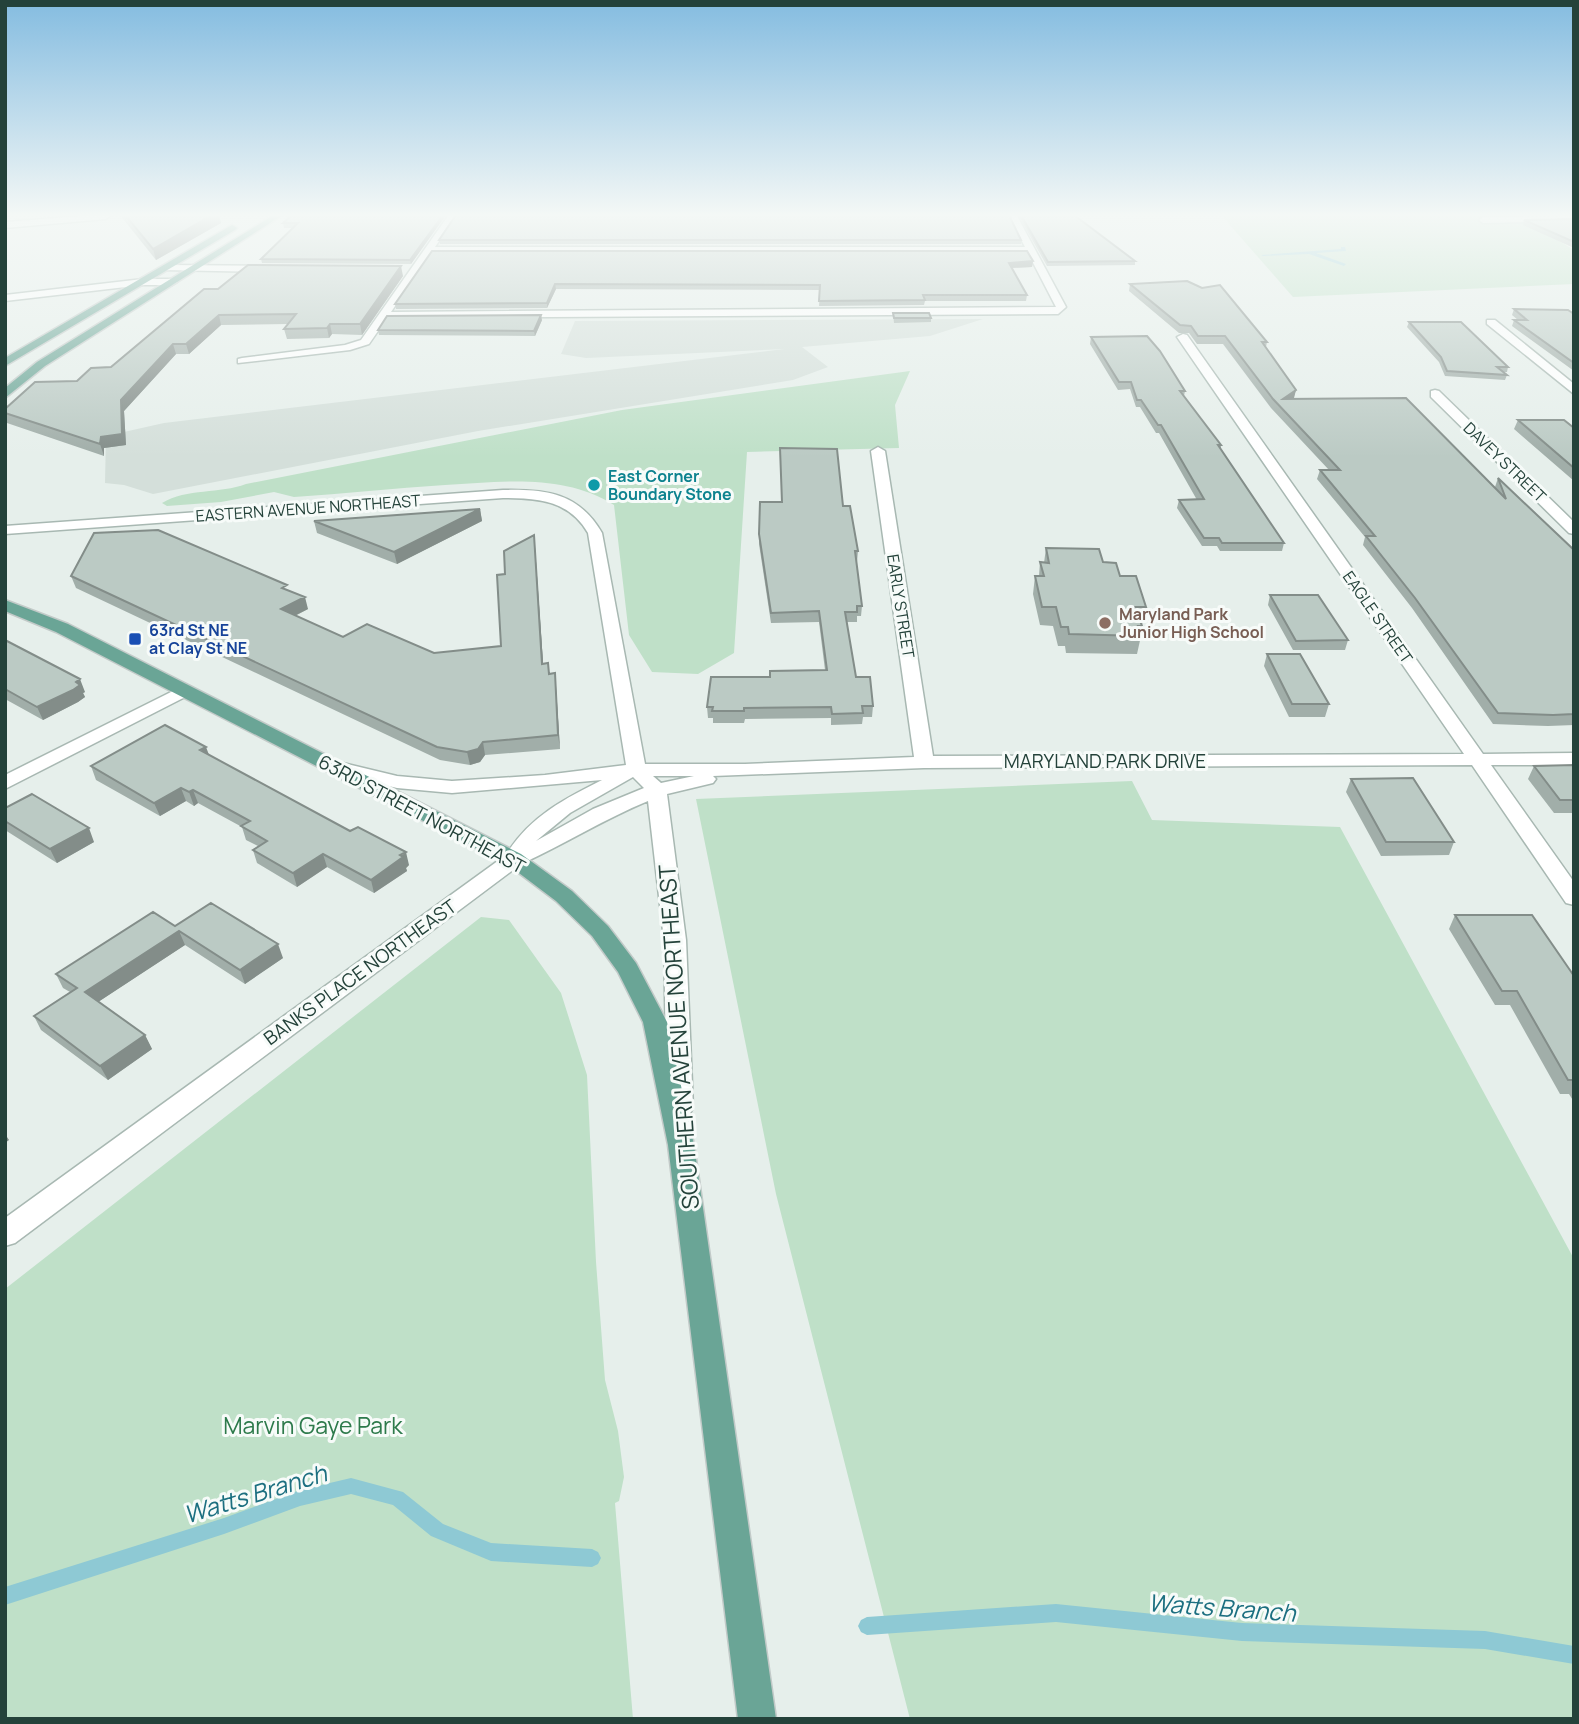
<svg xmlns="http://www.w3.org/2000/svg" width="1579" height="1724" viewBox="0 0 1579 1724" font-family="Manrope,sans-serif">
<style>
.built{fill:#d4dfda}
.green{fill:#bfe0c8}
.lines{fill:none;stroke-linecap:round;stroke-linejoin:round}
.stream{fill:#8ec9d4;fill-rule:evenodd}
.street-casing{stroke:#a8b8b2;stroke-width:3}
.primary-casing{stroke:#c2cac8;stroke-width:3}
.street{fill:#fff;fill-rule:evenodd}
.primary{fill:#6aa596;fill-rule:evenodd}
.wall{fill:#a1aea9}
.shaded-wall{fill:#838d89}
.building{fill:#bbcac4;stroke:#838d89;stroke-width:2}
.culture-dot{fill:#0f9aa8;stroke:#f7fbf9;stroke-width:2.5}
.education-dot{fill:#8d6e63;stroke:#f7fbf9;stroke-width:2.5}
.transit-dot{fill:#1a4fb4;stroke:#f7fbf9;stroke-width:2.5}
.labels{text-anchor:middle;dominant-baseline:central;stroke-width:6;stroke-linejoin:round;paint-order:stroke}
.far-street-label{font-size:16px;fill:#24423a;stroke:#f7fbf9}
.far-culture-label{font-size:16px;font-weight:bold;fill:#0d838f;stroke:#f7fbf9;text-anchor:start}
.far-education-label{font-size:16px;font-weight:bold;fill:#785e54;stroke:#f7fbf9;text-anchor:start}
.far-transit-label{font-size:16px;font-weight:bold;fill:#164399;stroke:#f7fbf9;text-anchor:start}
.street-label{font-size:19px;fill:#24423a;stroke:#f7fbf9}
.near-street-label{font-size:23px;fill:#24423a;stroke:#f7fbf9}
.near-park-label{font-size:23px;fill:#2d7a4b;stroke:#f7fbf9}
.near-water-label{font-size:24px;font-style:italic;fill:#1c6f80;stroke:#f7fbf9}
</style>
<rect width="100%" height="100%" fill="#e6efeb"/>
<!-- built -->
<path class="built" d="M 983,319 L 930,336 L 802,347 L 828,367 L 793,380 L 478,431 L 153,494 L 124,485 L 105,483 L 106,436 L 164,423 L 784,349 L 586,358 L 561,354 L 575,321 Z"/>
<!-- green -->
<path class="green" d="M 1222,216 L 1518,216 L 1574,250 L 1574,284 L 1293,297 Z
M 910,371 L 895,405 L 899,448 L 747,452 L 734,653 L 698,674 L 652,672 L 629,635 L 614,505 C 563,473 502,482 445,485 C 394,488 344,494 294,497 L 274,492 L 221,502 L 167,506 L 162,503 C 187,488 220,494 246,484 L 622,410 Z
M 1132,781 L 1152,820 L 1340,827 L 1574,1259 L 1574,1719 L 910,1719 L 776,1194 L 696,799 Z
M 481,917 L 509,920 L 561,993 L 587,1075 L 596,1262 L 605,1380 L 618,1431 L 624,1477 L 619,1501 L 615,1503 L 633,1719 L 5,1719 L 5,1289 Z"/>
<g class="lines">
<!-- stream -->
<path class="stream" d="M 1341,247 L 1345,247 L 1346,251 L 1316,253 L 1346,264 L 1344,266 L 1309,254 L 1263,256 L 1261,255 L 1341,249 Z
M 351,1478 L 403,1492 L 443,1524 L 491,1543 L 592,1549 L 598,1552 L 601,1558 L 598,1564 L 592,1567 L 491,1561 L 431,1536 L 393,1505 L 351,1494 L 300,1506 L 224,1534 L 5,1605 L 5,1587 L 224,1518 L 300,1490 Z
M 1056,1604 L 1242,1623 L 1485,1631 L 1574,1646 L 1574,1664 L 1485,1649 L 1242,1641 L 1056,1622 L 867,1635 L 861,1632 L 858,1626 L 861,1620 L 867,1617 Z"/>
<!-- street casing -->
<g class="street-casing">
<path id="street" d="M 82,216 L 110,216 L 106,219 L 5,228 L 5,222 Z
M 448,216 L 456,216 L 435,247 L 1025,247 L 1009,216 L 1017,216 L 1066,307 L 1058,314 L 387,318 L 369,344 L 350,350 L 238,363 L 238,359 L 242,358 L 345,345 L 361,340 ZM 431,253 L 1028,253 L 1056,307 L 391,312 Z
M 1574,216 L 1574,221 L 1483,223 L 1479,220 L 1483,217 Z
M 166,265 L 271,266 L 276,269 L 271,272 L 163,270 L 161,268 Z
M 143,279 L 172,279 L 177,282 L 172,285 L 143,285 L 5,301 L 5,295 Z
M 1487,320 L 1495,320 L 1574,384 L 1574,394 L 1487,324 Z
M 1183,334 L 1187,335 L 1483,754 L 1574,753 L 1574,765 L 1491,765 L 1574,882 L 1574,905 L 1566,903 L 1472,765 L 924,768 L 713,776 L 716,779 L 713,783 L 667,794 L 686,940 L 693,1108 L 689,1115 L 680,1118 L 671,1115 L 667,1108 L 664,940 L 648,801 C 604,819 565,844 521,864 L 15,1243 L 5,1246 L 5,1218 L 506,855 C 529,817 564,799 602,780 L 452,793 L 397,788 L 336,773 L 333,769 L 336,765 L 343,763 L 397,776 L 452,781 L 545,775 L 626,765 L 588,533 C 569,500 537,498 503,498 L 5,534 L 5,526 L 503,490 C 546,489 579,493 602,533 L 645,764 L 745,764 L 914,757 L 871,451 L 878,447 L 885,451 L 933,756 L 1464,754 L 1177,337 ZM 653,776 L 694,776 L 661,783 ZM 633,777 L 644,788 L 593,809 L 536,841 L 570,813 Z
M 1435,390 L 1439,391 L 1574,522 L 1574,534 L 1569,533 L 1431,397 L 1431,391 Z
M 185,685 L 194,690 L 191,694 L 5,789 L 5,775 Z"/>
</g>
<!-- primary casing -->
<g class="primary-casing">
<path id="primary" d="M 272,216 L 281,216 L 45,366 L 5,398 L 5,388 L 37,362 Z
M 232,225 L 237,228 L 235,230 L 5,366 L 5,358 Z
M 5,600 L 68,624 L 521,854 L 572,891 L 608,926 L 636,963 L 667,1022 L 694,1145 L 776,1719 L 738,1719 L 668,1145 L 643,1022 L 618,972 L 592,936 L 556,901 L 507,864 L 56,632 L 5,611 Z"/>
</g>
<!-- street -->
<use href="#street" class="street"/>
<!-- primary -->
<use href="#primary" class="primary"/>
</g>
<!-- wall -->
<path class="wall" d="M 120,215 L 219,215 L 221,223 L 156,260 Z
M 446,215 L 411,264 L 262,263 L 261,259 L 293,228 L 284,228 L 283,223 Z
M 1018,215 L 1074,215 L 1135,261 L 1135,265 L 1047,266 Z
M 1574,219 L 1574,248 L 1523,225 L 1524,220 Z
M 439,240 L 1021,240 L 1021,244 L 440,244 Z
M 432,251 L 1033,261 L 1032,267 L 1011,268 L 1027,295 L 1026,301 L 925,301 L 924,305 L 819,306 L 820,290 L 556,289 L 547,308 L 396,309 L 395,304 Z
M 403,276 L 362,335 L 332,334 L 329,338 L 287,339 L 284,329 L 288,324 L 221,325 L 189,354 L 176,354 L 124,411 L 126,445 L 104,448 L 104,456 L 7,423 L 5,420 L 5,409 L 111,367 L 218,289 Z
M 1130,284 L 1267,342 L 1266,347 L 1296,390 L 1293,399 L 1495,487 L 1498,478 L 1574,550 L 1574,725 L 1548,726 L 1493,724 L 1412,608 L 1363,545 L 1365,537 L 1317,479 L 1320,470 L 1329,470 L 1271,408 L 1223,344 L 1197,344 L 1189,333 L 1179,333 L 1129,291 Z
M 1514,309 L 1574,314 L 1574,371 L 1512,326 L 1514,320 L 1518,320 L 1512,315 Z
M 893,313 L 931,318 L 931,322 L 894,323 Z
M 542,320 L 535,336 L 379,335 L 378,330 Z
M 1409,322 L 1508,367 L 1507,372 L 1503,372 L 1507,375 L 1505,380 L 1445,376 L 1439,362 L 1407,327 Z
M 1091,337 L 1185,391 L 1184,396 L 1221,445 L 1221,449 L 1284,543 L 1282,551 L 1220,551 L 1217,546 L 1202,546 L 1177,508 L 1179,500 L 1197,500 L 1159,433 L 1156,433 L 1140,407 L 1136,407 L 1130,389 L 1118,390 L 1090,344 Z
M 1518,420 L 1574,428 L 1574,481 L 1514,429 Z
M 760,502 L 843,506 L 858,551 L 857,562 L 856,562 L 862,606 L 861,616 L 857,616 L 857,622 L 847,622 L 856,677 L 873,706 L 872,717 L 863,717 L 862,724 L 831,725 L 831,718 L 745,719 L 744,723 L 713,723 L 713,718 L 708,718 L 707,707 L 770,677 L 825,670 L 819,622 L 771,623 L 759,544 Z
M 480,509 L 482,521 L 397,564 L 317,533 L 314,521 Z
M 535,547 L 543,663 L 550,673 L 555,673 L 560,749 L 485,755 L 480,762 L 470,765 L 440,760 L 76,588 L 71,576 L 288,590 L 308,609 L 295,616 L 343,637 L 434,653 L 501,646 L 505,574 Z
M 1046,548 L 1103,562 L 1120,576 L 1146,607 L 1142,625 L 1141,625 L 1141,636 L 1137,654 L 1066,653 L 1065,646 L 1058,646 L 1053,626 L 1040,625 L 1033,594 L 1035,576 L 1039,576 L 1040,562 L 1044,563 Z
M 1270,595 L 1348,640 L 1345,650 L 1293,650 L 1268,605 Z
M 5,640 L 85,692 L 83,693 L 85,697 L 78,702 L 43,720 L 5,699 Z
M 1267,654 L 1329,704 L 1325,717 L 1289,717 L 1264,666 Z
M 209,755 L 409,865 L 406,868 L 407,871 L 374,893 L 327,867 L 297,887 L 257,863 L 253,850 L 258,846 L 246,840 L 242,827 L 198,803 L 194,806 L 186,801 L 160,816 L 96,780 L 91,766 Z
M 1574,765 L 1574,813 L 1554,813 L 1528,779 L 1534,766 Z
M 1351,779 L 1454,842 L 1449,855 L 1381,856 L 1346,792 Z
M 5,808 L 94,842 L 57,863 L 5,830 Z
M 1455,915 L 1574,976 L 1574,1102 L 1569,1094 L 1560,1094 L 1510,1005 L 1495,1005 L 1449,929 Z
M 175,926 L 283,958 L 245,984 L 185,945 L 98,1002 L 145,1035 L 152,1049 L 108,1080 L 41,1030 L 34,1016 L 70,992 L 63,988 L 56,974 Z"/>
<!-- shaded-wall -->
<path class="shaded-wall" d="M 212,215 L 219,215 L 221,223 L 156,260 L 153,249 Z
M 443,215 L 446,215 L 411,264 L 410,260 Z
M 1033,261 L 1032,267 L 1008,268 L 1009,263 Z
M 401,266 L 403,276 L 362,335 L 360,324 Z
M 555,284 L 556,289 L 547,308 L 547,303 Z
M 219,315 L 221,325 L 189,354 L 186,344 Z
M 541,315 L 542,320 L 535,336 L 534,331 Z
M 330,324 L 332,334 L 329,338 L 327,328 Z
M 173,344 L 176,354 L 124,411 L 126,445 L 104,448 L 104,456 L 100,444 L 101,437 L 121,400 Z
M 1296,390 L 1294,398 L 1281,408 L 1283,399 Z
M 480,509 L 482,521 L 397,564 L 394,552 Z
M 534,535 L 535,547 L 544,676 L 542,664 Z
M 305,597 L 308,609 L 284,621 L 281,609 Z
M 555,673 L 556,686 L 560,749 L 558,735 Z
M 80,679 L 85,692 L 83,693 L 85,697 L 78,702 L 43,720 L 37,707 Z
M 483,742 L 485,755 L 480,762 L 470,765 L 467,752 Z
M 206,747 L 211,760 L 200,750 Z
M 181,788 L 186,801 L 160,816 L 154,803 Z
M 193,790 L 198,803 L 194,806 L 189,792 Z
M 89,828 L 94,842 L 57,863 L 50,849 Z
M 406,852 L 409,865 L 406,868 L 407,871 L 374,893 L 371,880 Z
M 323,854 L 327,867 L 297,887 L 293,873 Z
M 179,931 L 185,945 L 92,1006 L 85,992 Z
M 278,944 L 283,958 L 245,984 L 240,970 Z
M 145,1035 L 152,1049 L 108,1080 L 100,1066 Z
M 5,1134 L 9,1140 L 5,1143 Z"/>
<!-- building -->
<path class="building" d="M 125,215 L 212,215 L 153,249 Z
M 292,215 L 443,215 L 410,260 L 261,259 L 298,223 L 283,223 Z
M 456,215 L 1009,215 L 1021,240 L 439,240 Z
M 1021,215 L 1074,215 L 1135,261 L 1048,262 Z
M 1574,219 L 1574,242 L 1524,220 Z
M 432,251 L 1027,251 L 1033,261 L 1009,263 L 1027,295 L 923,295 L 925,300 L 819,301 L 820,285 L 555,284 L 547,303 L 395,304 Z
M 248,265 L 401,266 L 360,324 L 330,324 L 327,328 L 284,329 L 296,314 L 219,315 L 186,344 L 173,344 L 121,400 L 122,434 L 101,437 L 100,444 L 5,413 L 5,409 L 35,382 L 77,381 L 91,368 L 111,367 L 204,289 L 218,289 Z
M 1187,281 L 1202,288 L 1220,285 L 1267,342 L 1262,342 L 1296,390 L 1283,399 L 1406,398 L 1506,499 L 1498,478 L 1574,550 L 1574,714 L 1553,715 L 1498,713 L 1415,598 L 1366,536 L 1375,536 L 1320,470 L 1340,470 L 1273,399 L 1225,336 L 1198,336 L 1191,326 L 1180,325 L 1130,284 Z
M 1514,309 L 1568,310 L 1574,314 L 1574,363 L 1514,320 L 1527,320 Z
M 893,313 L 929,313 L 931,318 L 894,318 Z
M 541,315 L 534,331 L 378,330 L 387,316 Z
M 1409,322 L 1461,322 L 1508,367 L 1497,367 L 1507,375 L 1447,371 L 1441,357 Z
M 1147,336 L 1160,351 L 1185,391 L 1180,391 L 1221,445 L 1218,445 L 1284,543 L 1222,543 L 1219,538 L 1204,538 L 1179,500 L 1204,499 L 1161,425 L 1158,425 L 1141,400 L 1137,400 L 1131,382 L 1119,382 L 1091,337 Z
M 1518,420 L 1564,420 L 1574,428 L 1574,468 Z
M 780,448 L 837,449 L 843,506 L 850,506 L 858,551 L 855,551 L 862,606 L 857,606 L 857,612 L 845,612 L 856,677 L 870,677 L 873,706 L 862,706 L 863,713 L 832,714 L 831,707 L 744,708 L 744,711 L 712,711 L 713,707 L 707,707 L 711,677 L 770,677 L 770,671 L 827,670 L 819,611 L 771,613 L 759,534 L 760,502 L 782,502 Z
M 480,509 L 394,552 L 314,521 Z
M 158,530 L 287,585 L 282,588 L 305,597 L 281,609 L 343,637 L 367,624 L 434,653 L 501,646 L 497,575 L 505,574 L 504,551 L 534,535 L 542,664 L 548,663 L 549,674 L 555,673 L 558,735 L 483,742 L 478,749 L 467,752 L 437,747 L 71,576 L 94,533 Z
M 1046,548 L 1099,549 L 1103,562 L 1116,563 L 1120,576 L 1136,576 L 1146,607 L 1135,607 L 1142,626 L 1138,626 L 1141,636 L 1069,634 L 1068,627 L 1061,627 L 1056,607 L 1042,607 L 1035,576 L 1044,576 L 1040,562 L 1049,563 Z
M 1270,595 L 1318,595 L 1348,640 L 1296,641 Z
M 5,640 L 80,679 L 76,682 L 80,685 L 73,690 L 37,707 L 5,689 Z
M 1267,654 L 1300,654 L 1329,704 L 1292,704 Z
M 165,725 L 206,747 L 200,750 L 350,831 L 358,827 L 406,852 L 400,855 L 403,857 L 371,880 L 323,854 L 293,873 L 253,850 L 267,841 L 241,826 L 250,821 L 193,790 L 189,792 L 181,788 L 154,803 L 91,766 Z
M 1574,765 L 1574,800 L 1560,800 L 1534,766 Z
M 1413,778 L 1454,842 L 1386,842 L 1351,779 Z
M 32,794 L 89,828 L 50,849 L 5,821 L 5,808 Z
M 211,903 L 278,944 L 240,970 L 179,931 L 85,992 L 145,1035 L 100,1066 L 34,1016 L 77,988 L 56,974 L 153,912 L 175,926 Z
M 1455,915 L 1532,915 L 1574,976 L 1574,1080 L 1568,1080 L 1517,991 L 1502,991 Z"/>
<!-- sky -->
<linearGradient id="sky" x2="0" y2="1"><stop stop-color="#84bce0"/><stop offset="0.47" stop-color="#f4f8f6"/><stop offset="1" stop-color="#f4f8f6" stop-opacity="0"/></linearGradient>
<rect width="1579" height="457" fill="url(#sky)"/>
<!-- markers -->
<circle class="culture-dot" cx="594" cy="485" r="7"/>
<circle class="education-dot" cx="1105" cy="623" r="7"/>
<rect class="transit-dot" x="128" y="632" width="14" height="14" rx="3.5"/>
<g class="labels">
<!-- far-street labels -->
<g class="far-street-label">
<text transform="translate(1505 462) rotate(44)">DAVEY STREET</text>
<text transform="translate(308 508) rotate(-4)">EASTERN AVENUE NORTHEAST</text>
<text transform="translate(901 606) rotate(81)">EARLY STREET</text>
<text transform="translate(1378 617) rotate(55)">EAGLE STREET</text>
</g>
<!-- far-culture labels -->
<g class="far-culture-label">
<text x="608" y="476">East Corner<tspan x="608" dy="18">Boundary Stone</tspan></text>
</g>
<!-- far-education labels -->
<g class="far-education-label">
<text x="1119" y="614">Maryland Park<tspan x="1119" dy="18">Junior High School</tspan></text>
</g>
<!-- far-transit labels -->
<g class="far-transit-label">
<text x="149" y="630">63rd St NE<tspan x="149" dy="18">at Clay St NE</tspan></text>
</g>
<!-- street labels -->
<g class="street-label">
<text x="1105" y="761">MARYLAND PARK DRIVE</text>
<text transform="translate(422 814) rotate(28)">63RD STREET NORTHEAST</text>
<text transform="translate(360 972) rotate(-36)">BANKS PLACE NORTHEAST</text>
</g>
<!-- near-street labels -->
<g class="near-street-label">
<text transform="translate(678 1037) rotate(-94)">SOUTHERN AVENUE NORTHEAST</text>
</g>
<!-- near-park labels -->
<g class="near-park-label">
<text x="313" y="1425">Marvin Gaye Park</text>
</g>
<!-- near-water labels -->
<g class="near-water-label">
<text transform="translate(255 1493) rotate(-17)">Watts Branch</text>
<text transform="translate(1222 1607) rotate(4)">Watts Branch</text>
</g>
</g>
<!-- border -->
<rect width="1579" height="1724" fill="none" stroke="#24423a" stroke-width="14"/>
</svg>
